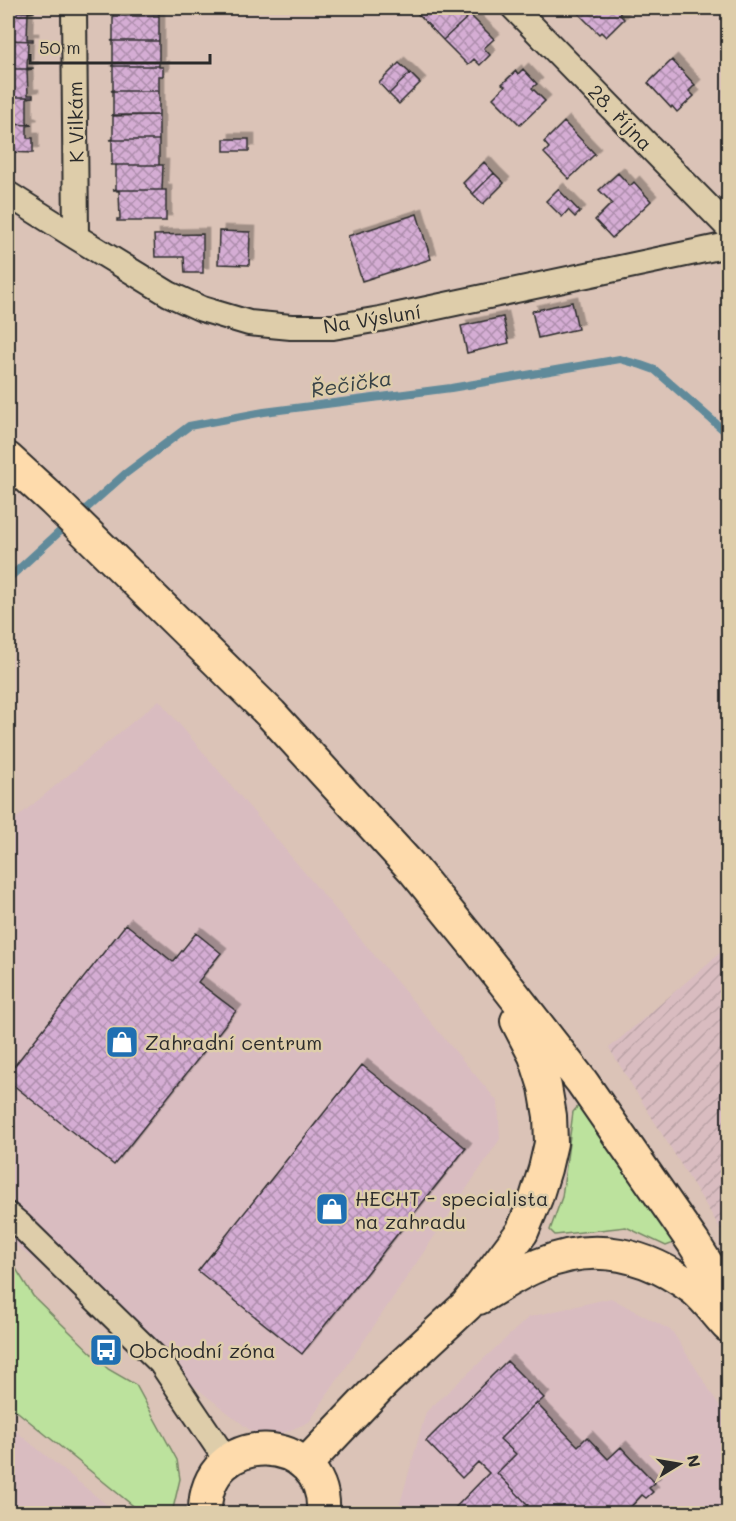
<svg xmlns="http://www.w3.org/2000/svg" width="736" height="1521" viewBox="0 0 736 1521" font-family="Mali,sans-serif">
<style>
.built{fill:#d9bcc0}
.industrial{fill:url(#industrial-furrows)}
.green{fill:#bce29d;stroke:#748664;stroke-width:1.5}
.lines{fill:none;stroke-linecap:round;stroke-linejoin:round}
.stream{stroke:#608a9a;stroke-width:8}
.building{fill:url(#building-cross-hatch);stroke:#2b2b2b;stroke-width:1.5;filter:url(#shadow)}
.minor-casing{stroke:#2b2b2b;stroke-width:28}
.major-casing{stroke:#2b2b2b;stroke-width:36}
.minor{stroke:#decdaa;stroke-width:24}
.major{stroke:#fedbac;stroke-width:32}
.labels{text-anchor:middle;dominant-baseline:central;stroke-width:5;stroke-linejoin:round;paint-order:stroke}
.street-label{font-size:20px;fill:#2b2b2b;stroke:#decdaa}
.poi-label{font-size:20px;fill:#2b2b2b;stroke:#decdaa;text-anchor:start}
.water-label{font-size:21px;font-style:italic;fill:#384347;stroke:#decdaa}
</style>
<defs>
<pattern id="industrial-furrows" width="10" height="10" patternUnits="userSpaceOnUse" patternTransform="scale(1.5)"><rect width="10" height="10" fill="#d9bcc0"/><path d="M-1 1l2-2M0 10L10 0M9 11l2-2" fill="none" stroke="#baa2a5"/></pattern>
<pattern id="building-cross-hatch" width="8" height="8" patternUnits="userSpaceOnUse" patternTransform="scale(1.5)"><rect width="8" height="8" fill="#d5add4"/><path d="M0 0l8 8M0 8l8-8" fill="none" stroke="#ad8dac"/></pattern>
<filter id="shadow"><feDropShadow dx="5.5" dy="-5.5" stdDeviation="0" flood-color="#0004"/></filter>
</defs>
<rect width="100%" height="100%" fill="#dbc3b7"/>
<filter id="ink" filterUnits="userSpaceOnUse"><feTurbulence type="fractalNoise" baseFrequency=".0167" numOctaves="2"/><feDisplacementMap in="SourceGraphic" scale="12" xChannelSelector="R" yChannelSelector="G"/><feConvolveMatrix kernelMatrix="1 2 1 2 8 2 1 2 1" color-interpolation-filters="sRGB"/></filter>
<g filter="url(#ink)">
<!-- built -->
<path class="built" d="M 159,700 L 498,1102 L 500,1139 L 309,1422 L 279,1435 L 266,1436 L 251,1431 L 8,1239 L 8,825 Z
M 611,1298 L 672,1331 L 728,1419 L 728,1513 L 397,1514 L 426,1412 L 529,1317 Z
M 8,1425 L 107,1505 L 100,1513 L 8,1513 Z"/>
<!-- industrial -->
<path class="industrial" d="M 728,946 L 728,1241 L 609,1048 Z"/>
<!-- green -->
<path class="green" d="M 580,1104 L 674,1243 L 666,1246 L 626,1227 L 555,1235 L 550,1230 L 562,1197 L 573,1112 Z
M 8,1256 L 33,1296 L 108,1369 L 136,1385 L 177,1460 L 180,1479 L 172,1513 L 142,1513 L 8,1404 Z"/>
<g class="lines">
<!-- stream -->
<path class="stream" d="M 79,515 L 125,474 L 189,426 L 264,412 L 451,388 L 620,359 L 641,365 L 655,370 L 728,434
M 8,579 L 67,525"/>
</g>
<!-- building -->
<path class="building" d="M 8,8 L 28,8 L 28,11 L 34,11 L 34,12 L 8,12 Z
M 113,8 L 159,8 L 159,16 L 113,16 Z
M 414,8 L 462,8 L 470,15 L 443,40 L 413,9 Z
M 573,8 L 619,8 L 622,11 L 619,14 L 624,19 L 606,37 L 601,32 L 599,34 Z
M 8,12 L 34,12 L 28,13 L 27,39 L 33,39 L 33,41 L 8,40 Z
M 470,15 L 494,39 L 484,48 L 490,55 L 480,65 L 474,59 L 468,65 L 443,40 Z
M 113,16 L 159,16 L 159,41 L 111,41 L 113,40 Z
M 8,40 L 33,41 L 28,41 L 27,68 L 33,68 L 33,69 L 8,69 Z
M 113,41 L 159,41 L 159,66 L 111,66 L 113,65 Z
M 672,60 L 695,85 L 689,91 L 694,96 L 677,112 L 672,106 L 671,108 L 648,83 Z
M 399,63 L 410,73 L 389,94 L 379,83 Z
M 113,66 L 159,66 L 159,67 L 163,67 L 163,76 L 159,76 L 159,91 L 111,91 L 113,90 Z
M 8,69 L 33,69 L 27,70 L 28,95 L 33,95 L 33,97 L 8,97 Z
M 523,69 L 537,84 L 532,88 L 545,101 L 520,125 L 493,98 L 505,86 L 502,84 L 516,71 L 518,74 Z
M 410,73 L 420,83 L 399,104 L 389,94 Z
M 113,91 L 159,91 L 159,115 L 111,115 L 113,115 Z
M 8,97 L 33,97 L 27,98 L 27,123 L 32,125 L 8,124 Z
M 159,115 L 159,140 L 110,140 L 113,139 L 113,116 Z
M 564,122 L 595,154 L 569,179 L 544,153 L 549,148 L 544,142 Z
M 8,124 L 32,125 L 27,126 L 27,138 L 33,138 L 33,153 L 8,152 Z
M 224,139 L 249,139 L 249,151 L 224,151 Z
M 112,140 L 159,140 L 159,165 L 110,165 L 112,164 Z
M 484,162 L 494,173 L 473,194 L 463,183 Z
M 116,165 L 163,165 L 162,190 L 113,190 L 116,189 Z
M 494,173 L 504,183 L 483,204 L 473,194 Z
M 618,173 L 630,186 L 634,182 L 651,201 L 612,238 L 595,220 L 612,203 L 599,190 Z
M 558,189 L 580,212 L 575,217 L 568,210 L 562,217 L 546,201 Z
M 117,190 L 166,190 L 166,221 L 117,221 L 117,219 L 120,219 L 119,191 L 117,191 Z
M 417,214 L 431,259 L 362,281 L 348,236 Z
M 219,231 L 250,232 L 249,265 L 218,264 Z
M 203,234 L 203,273 L 185,273 L 184,257 L 155,257 L 154,235 Z
M 572,302 L 578,329 L 538,338 L 532,311 Z
M 503,317 L 509,343 L 467,353 L 461,326 Z
M 126,924 L 173,962 L 196,933 L 221,953 L 198,982 L 236,1011 L 114,1165 L 8,1081 L 8,1074 Z
M 362,1065 L 466,1148 L 302,1354 L 198,1271 Z
M 507,1361 L 544,1398 L 537,1404 L 536,1403 L 500,1439 L 516,1454 L 497,1473 L 528,1505 L 520,1514 L 454,1514 L 452,1511 L 489,1473 L 478,1462 L 462,1478 L 426,1441 Z
M 536,1403 L 578,1446 L 587,1437 L 608,1459 L 621,1447 L 655,1483 L 649,1488 L 653,1492 L 646,1498 L 642,1495 L 624,1514 L 520,1514 L 528,1505 L 497,1473 L 516,1454 L 500,1439 Z"/>
<g class="lines">
<!-- minor casing -->
<g class="minor-casing">
<path id="minor" d="M 74,8 L 76,237
M 514,8 L 728,227
M 8,194 L 76,237 L 169,294 L 202,309 L 249,323 L 291,327 L 333,327 L 380,319 L 728,245
M 8,1215 L 20,1225 L 161,1363 L 227,1461"/>
</g>
<!-- major casing -->
<g class="major-casing">
<path id="major" d="M 8,459 L 54,501 L 271,714 L 413,869 L 474,944 L 582,1082 L 693,1242 L 728,1298
M 479,1298 C 498,1287 518,1273 539,1265 C 594,1241 647,1254 694,1289 C 706,1299 717,1314 728,1326
M 305,1465 L 385,1381 L 467,1305 L 522,1232 L 536,1198 L 545,1169 L 551,1143 L 550,1116 L 545,1087 L 535,1056 L 517,1021
M 205,1514 C 203,1425 329,1431 323,1514"/>
</g>
<!-- minor -->
<use href="#minor" class="minor"/>
<!-- major -->
<use href="#major" class="major"/>
</g>
</g>
<!-- icons -->
<defs>
<g id="shop-square" transform="scale(1.725)"><rect x="-9" y="-9" width="18" height="18" rx="4" fill="#1f6fb2" stroke="#decdaa"/><path d="M-5-2.5h2.3a2.7 3.5 0 0 1 5.4 0H5L5.5 6h-11ZM-1.5-2.5h3a1.5 2.3 0 0 0-3 0Z" fill="#fff"/></g>
<g id="bus-square" transform="scale(1.725)"><rect x="-9" y="-9" width="18" height="18" rx="4" fill="#1f6fb2" stroke="#decdaa"/><path d="M-5-6H5V4H4V6H2V4H-2V6H-4V4H-5ZM-3.5-4V0h7V-4ZM-3.5 1.2v1.5H-2V1.2ZM2 1.2v1.5H3.5V1.2Z" fill="#fff"/></g>
</defs>
<g fill-rule="evenodd">
<use href="#shop-square" x="122" y="1042"/>
<use href="#shop-square" x="332" y="1209"/>
<use href="#bus-square" x="106" y="1350"/>
</g>
<g class="labels">
<!-- street labels -->
<g class="street-label">
<text transform="translate(621 117) rotate(46)">28. října</text>
<text transform="translate(75 122) rotate(-91)">K Vilkám</text>
<text transform="translate(372 318) rotate(-9)">Na Výsluní</text>
</g>
<!-- poi labels -->
<g class="poi-label">
<text x="145" y="1042">Zahradní centrum</text>
<text x="355" y="1198">HECHT - specialista<tspan x="355" dy="23">na zahradu</tspan></text>
<text x="129" y="1350">Obchodní zóna</text>
</g>
<!-- water labels -->
<g class="water-label">
<text transform="translate(351 383) rotate(-9)">Řečička</text>
</g>
</g>
<!-- margin -->
<rect width="736" height="1521" fill="none" stroke="#decdaa" stroke-width="30"/>
<rect x="15" y="15" width="706" height="1491" fill="none" stroke="#2b2b2b" stroke-width="2" filter="url(#ink)"/>
<!-- north arrow -->
<g transform="translate(679 1464) rotate(79)" stroke="#decdaa" stroke-width="4.5" paint-order="stroke">
<path d="M0-4.5L10 22L0 15L-10 22Z" fill="#2b2b2b"/>
<text y="-9" font-size="16" font-weight="bold" text-anchor="middle" fill="#2b2b2b">N</text>
</g>
<!-- scale -->
<path d="M30 54v9h180v-9" fill="none" stroke="#2b2b2b" stroke-width="3"/>
<text x="39" y="54" font-size="18" fill="#2b2b2b" stroke="#decdaa" stroke-width="4.5" paint-order="stroke">50 m</text>
</svg>
